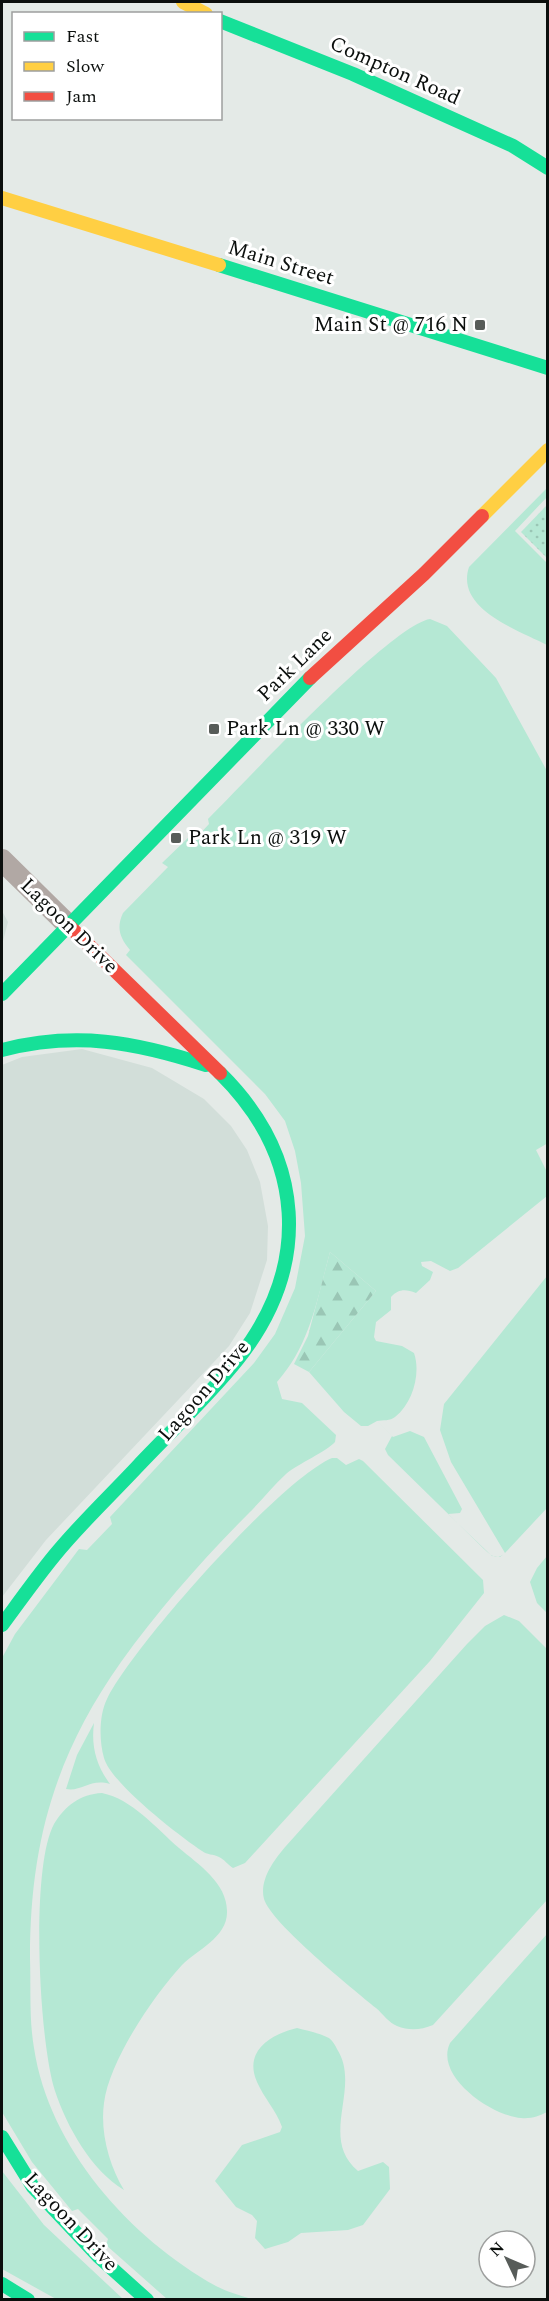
<svg xmlns="http://www.w3.org/2000/svg" width="549" height="2301" viewBox="0 0 549 2301" font-family="Spectral,serif">
<style>
.built{fill:#d2ded9}
.grass{fill:#b5e8d4}
.forest{fill:url(#forest-firs)}
.garden{fill:url(#garden-dots)}
.lines{fill:none;stroke-linecap:round;stroke-linejoin:round}
.street{stroke:#b1a8a4;stroke-width:22}
.fast{stroke:#16e098;stroke-width:14}
.slow{stroke:#ffcf43;stroke-width:14}
.jam{stroke:#f24e42;stroke-width:14}
.poi-dot{fill:#575c59;stroke:#fff;stroke-width:2}
.labels{text-anchor:middle;dominant-baseline:central;stroke-width:6;stroke-linejoin:round;paint-order:stroke}
.street-label{font-size:21px;fill:#0b0f0d;stroke:#fff}
.poi-label{font-size:21px;fill:#0b0f0d;stroke:#fff;text-anchor:start}
</style>
<defs>
<pattern id="forest-firs" width="22" height="20" patternUnits="userSpaceOnUse" patternTransform="scale(1.5)"><rect width="22" height="20" fill="#b5e8d4"/><path d="M5 1l3.5 6h-7zM16 11l3.5 6h-7z" fill="#9ac6b5"/></pattern>
<pattern id="garden-dots" width="8" height="8" patternUnits="userSpaceOnUse" patternTransform="scale(1.5)"><rect width="8" height="8" fill="#b5e8d4"/><path d="M2 2h.1M6 6h.1" fill="none" stroke="#9ac6b5" stroke-width="1.8" stroke-linecap="round"/></pattern>
</defs>
<rect width="100%" height="100%" fill="#e4eae7"/>
<!-- built -->
<path class="built" d="M 2,911 L 8,922 L 2,945 Z
M 82,1049 L 152,1068 L 204,1099 L 231,1126 L 247,1150 L 260,1182 L 268,1226 L 267,1260 L 250,1313 L 229,1346 L 46,1540 L 2,1597 L 2,1065 L 22,1057 Z"/>
<!-- grass -->
<path class="grass" d="M 547,488 L 547,497 L 515,531 L 547,563 L 547,645 C 518,630 455,609 469,567 Z
M 430,619 L 447,626 L 496,678 L 547,771 L 548,1143 L 536,1150 L 547,1172 L 547,1196 L 458,1268 L 450,1271 L 431,1261 L 421,1262 L 422,1266 L 433,1272 L 430,1280 L 416,1293 C 405,1289 399,1289 391,1297 L 391,1310 L 376,1322 L 374,1337 L 376,1341 L 402,1346 L 414,1353 C 421,1373 413,1403 395,1417 C 390,1421 383,1420 377,1421 L 393,1437 L 410,1431 L 424,1437 L 462,1509 L 460,1513 L 448,1514 L 492,1556 L 500,1557 L 505,1553 L 451,1462 L 440,1430 L 444,1404 L 547,1276 L 547,1508 L 505,1553 C 496,1561 491,1555 484,1549 L 388,1455 L 385,1449 L 392,1436 L 377,1421 L 368,1426 L 361,1426 L 344,1412 L 309,1372 L 376,1291 L 330,1252 C 317,1300 310,1345 277,1382 L 282,1399 L 302,1403 L 336,1435 L 335,1442 C 327,1451 298,1464 286,1474 C 273,1486 262,1500 249,1513 C 203,1559 159,1609 121,1662 C 55,1755 30,1844 30,1958 C 31,1988 29,2019 34,2048 C 49,2148 130,2238 216,2286 C 227,2292 240,2295 251,2299 L 167,2299 L 106,2245 L 108,2239 L 78,2209 L 72,2211 L 32,2162 L 2,2112 L 2,1658 L 15,1634 L 79,1549 L 87,1550 L 112,1524 L 110,1517 L 254,1363 L 275,1334 L 295,1288 L 305,1236 L 301,1183 L 295,1151 L 285,1121 L 265,1094 L 126,955 L 130,950 C 120,938 116,928 123,913 L 168,867 L 162,863 L 189,837 L 196,838 L 209,824 L 208,819 C 244,783 391,625 430,619 Z
M 332,1458 L 337,1458 L 346,1465 L 359,1459 L 363,1461 L 483,1580 L 484,1593 L 430,1661 L 245,1863 L 233,1868 C 228,1865 224,1859 219,1857 C 213,1854 207,1855 202,1851 C 178,1835 111,1783 104,1758 C 99,1741 99,1715 107,1699 C 133,1646 280,1480 332,1458 Z
M 547,1556 L 547,1613 L 537,1603 L 530,1582 L 537,1568 Z
M 504,1615 L 519,1621 L 547,1649 L 547,1900 L 433,2025 C 421,2030 409,2031 397,2026 C 389,2023 383,2014 376,2008 C 354,1990 271,1923 264,1899 C 259,1880 274,1860 286,1846 L 467,1644 L 485,1626 Z
M 94,1723 C 91,1746 96,1765 110,1784 C 90,1778 82,1792 66,1789 L 77,1755 Z
M 102,1793 C 132,1799 156,1828 179,1848 C 198,1864 227,1883 227,1911 C 228,1937 197,1950 182,1965 C 154,1995 109,2061 104,2103 C 100,2132 109,2165 124,2190 C 91,2170 67,2127 55,2091 C 39,2042 30,1868 54,1824 C 65,1806 80,1794 102,1793 Z
M 547,1934 L 547,2112 C 539,2116 531,2119 521,2118 C 492,2116 434,2076 450,2043 Z
M 297,2028 C 308,2031 319,2033 329,2038 C 333,2041 335,2045 337,2049 C 362,2088 318,2137 358,2171 L 383,2162 L 389,2167 L 390,2189 L 363,2225 L 348,2230 L 301,2233 L 288,2242 L 265,2249 L 255,2238 L 257,2221 L 252,2215 L 236,2207 L 215,2181 L 242,2145 L 280,2132 L 282,2127 C 276,2110 264,2098 257,2082 C 243,2050 272,2034 297,2028 Z
M 2,2171 L 44,2225 L 123,2299 L 56,2299 L 2,2269 Z"/>
<!-- forest -->
<path class="forest" d="M 330,1252 L 376,1291 L 309,1372 L 294,1364 L 308,1336 Z"/>
<!-- garden -->
<path class="garden" d="M 547,505 L 547,558 L 521,532 Z"/>
<g class="lines">
<!-- street -->
<path class="street" d="M 2,860 L 68,925"/>
<!-- fast -->
<path class="fast" d="M 220,21 L 353,74 L 513,146 L 548,168
M 219,265 L 548,368
M 2,994 L 310,678
M 2,1050 C 76,1031 135,1042 206,1065
M 2,1625 C 19,1602 36,1578 54,1556 C 80,1524 110,1496 138,1466 C 171,1431 208,1397 238,1359 C 312,1265 305,1157 220,1073
M 2,2137 L 33,2187 L 98,2256 L 147,2300
M 2,2284 L 28,2300"/>
<!-- slow -->
<path class="slow" d="M 183,2 L 206,14
M 2,198 L 219,265
M 482,516 L 548,450"/>
<!-- jam -->
<path class="jam" d="M 310,678 L 424,574 L 482,516
M 68,925 L 220,1073"/>
</g>
<!-- markers -->
<g class="poi-dot">
<rect x="474" y="319" width="12" height="12" rx="3"/>
<rect x="208" y="723" width="12" height="12" rx="3"/>
<rect x="170" y="832" width="12" height="12" rx="3"/>
</g>
<g class="labels">
<!-- street labels -->
<g class="street-label">
<text transform="translate(395 71) rotate(24)">Compton Road</text>
<text transform="translate(281 263) rotate(17)">Main Street</text>
<text transform="translate(295 665) rotate(-44)">Park Lane</text>
<text transform="translate(69 926) rotate(44)">Lagoon Drive</text>
<text transform="translate(204 1391) rotate(-49)">Lagoon Drive</text>
<text transform="translate(71 2222) rotate(47)">Lagoon Drive</text>
</g>
<!-- poi labels -->
<g class="poi-label">
<text x="468" y="325" text-anchor="end">Main St @ 716 N</text>
<text x="226" y="729">Park Ln @ 330 W</text>
<text x="188" y="838">Park Ln @ 319 W</text>
</g>
</g>
<!-- border -->
<rect width="549" height="2301" fill="none" stroke="#0b0f0d" stroke-width="6"/>
<!-- legend -->
<rect x="12" y="12" width="210" height="108" fill="#ffffff" stroke="#9d9f9e" stroke-width="1.5"/>
<rect x="24" y="32" width="30" height="9" fill="#16e098" stroke="#9d9f9e" stroke-width="1.5"/>
<text x="66" y="42" font-size="18" fill="#0b0f0d">Fast</text>
<rect x="24" y="62" width="30" height="9" fill="#ffcf43" stroke="#9d9f9e" stroke-width="1.5"/>
<text x="66" y="72" font-size="18" fill="#0b0f0d">Slow</text>
<rect x="24" y="92" width="30" height="9" fill="#f24e42" stroke="#9d9f9e" stroke-width="1.5"/>
<text x="66" y="102" font-size="18" fill="#0b0f0d">Jam</text>
<!-- north arrow -->
<g transform="translate(507 2259) rotate(314)"><circle r="28" fill="#ffffff" stroke="#9d9f9e" stroke-width="1.5"/>
<path d="M0-4.5L10 22L0 15L-10 22Z" fill="#575c59"/>
<text y="-9" font-size="16" font-weight="bold" text-anchor="middle" fill="#0b0f0d">N</text>
</g>
</svg>
